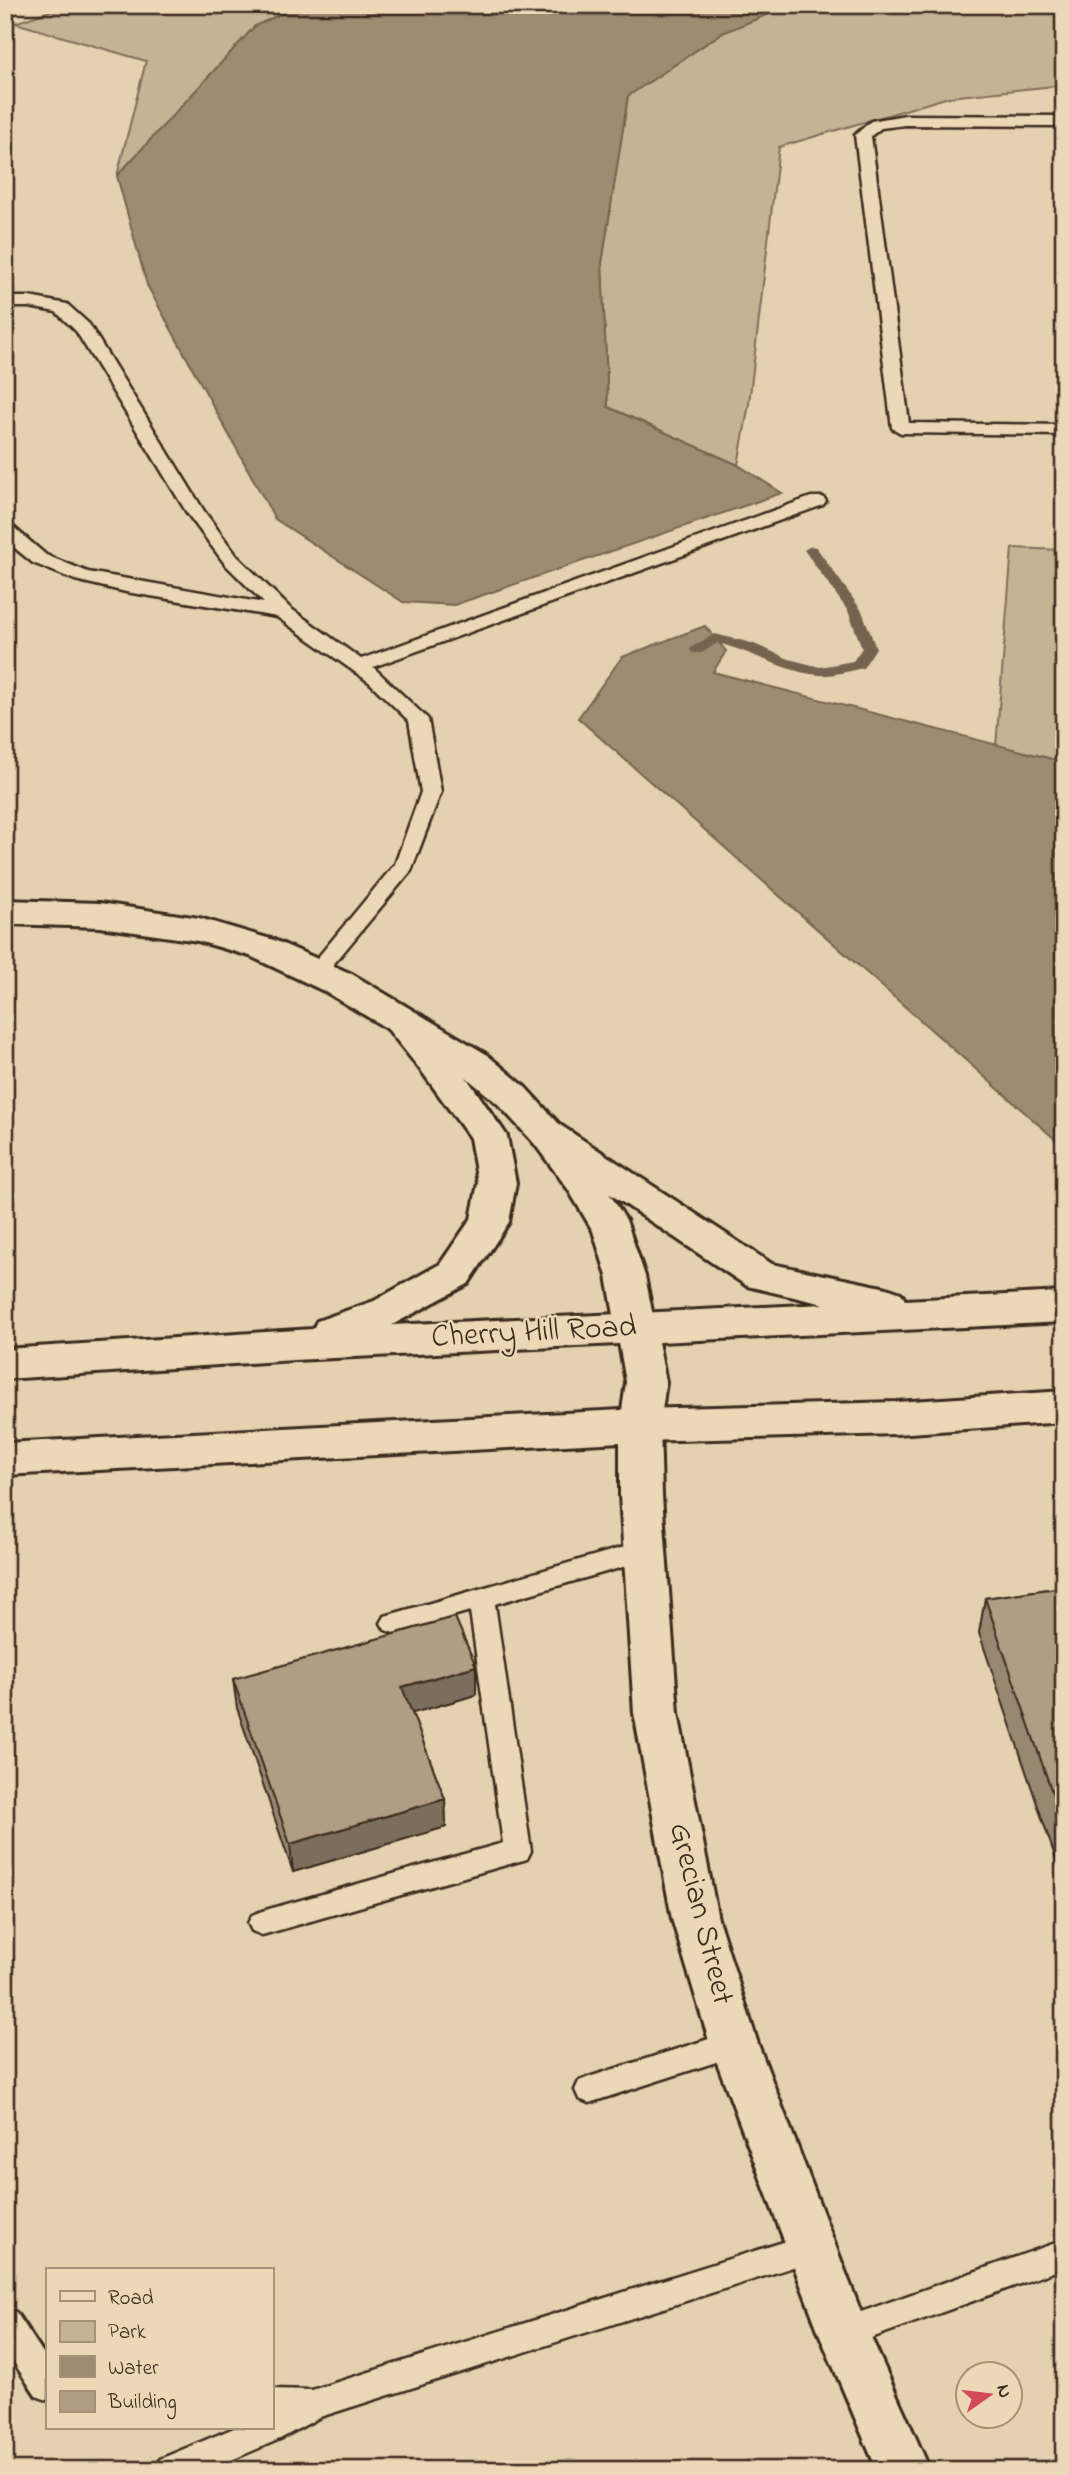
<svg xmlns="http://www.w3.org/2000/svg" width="1069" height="2475" viewBox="0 0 1069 2475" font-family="'Indie Flower',sans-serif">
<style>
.green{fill:#c6b295;stroke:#806e5a;stroke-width:2}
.water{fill:#9d8b72;stroke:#766450;stroke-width:2}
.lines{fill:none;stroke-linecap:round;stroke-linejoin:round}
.stream{fill:#766450;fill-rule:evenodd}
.lane-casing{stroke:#3b2a1e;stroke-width:5}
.street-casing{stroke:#3b2a1e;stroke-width:6}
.secondary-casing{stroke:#3b2a1e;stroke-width:6}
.lane{fill:#ecd8b6;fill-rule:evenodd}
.street{fill:#ecd8b6;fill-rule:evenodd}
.secondary{fill:#ecd8b6;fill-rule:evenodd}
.wall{fill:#988771;stroke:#3b2a1e;stroke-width:2}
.shaded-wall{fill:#7c6e5c;stroke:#3b2a1e;stroke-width:2}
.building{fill:#b19d83;stroke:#3b2a1e;stroke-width:2}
.labels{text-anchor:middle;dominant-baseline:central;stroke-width:5;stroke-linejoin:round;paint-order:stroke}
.street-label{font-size:32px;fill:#3b2a1e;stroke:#ecd8b6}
</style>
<rect width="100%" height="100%" fill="#e5d1b0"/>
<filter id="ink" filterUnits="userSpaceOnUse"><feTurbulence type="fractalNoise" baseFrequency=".0143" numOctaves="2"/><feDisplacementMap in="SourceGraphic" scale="14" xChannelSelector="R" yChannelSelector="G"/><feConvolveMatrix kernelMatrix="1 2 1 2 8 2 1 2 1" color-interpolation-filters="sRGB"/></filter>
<g filter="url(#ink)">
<!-- green -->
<path class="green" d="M 67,5 L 300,5 L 255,26 L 117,176 L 146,61 L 15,23 Z
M 791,5 L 1064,5 L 1064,85 L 949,97 L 779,147 L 749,404 L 738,465 L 608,407 L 602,263 L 628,96 L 722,33 Z
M 1012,548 L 1064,550 L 1064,762 L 996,746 Z"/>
<!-- water -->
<path class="water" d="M 300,5 L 791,5 L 722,33 L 628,96 L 602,263 L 608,407 L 738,465 L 782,493 L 454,605 L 403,602 L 275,519 L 147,285 L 117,176 L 255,26 Z
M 705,626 L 726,651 L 713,672 L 1064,762 L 1064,1147 L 578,718 L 622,657 Z"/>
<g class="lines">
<!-- stream -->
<path class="stream" d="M 811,546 L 816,547 L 862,611 L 876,648 L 863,668 C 850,671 832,676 819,675 C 784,672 751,651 717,643 L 702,653 L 692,653 L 690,650 L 692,647 L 715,634 L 752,643 L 789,659 L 820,667 L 853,661 L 862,648 L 848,611 L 804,550 Z"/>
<!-- lane casing -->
<g class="lane-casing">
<path id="lane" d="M 905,115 L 1064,116 L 1064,126 L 905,125 L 881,128 L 871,136 L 909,423 L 1064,425 L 1064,435 L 901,433 L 892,428 L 855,135 L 871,121 Z
M 5,297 L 29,297 L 67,304 L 89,324 L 204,511 L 237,556 L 290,608 L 361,659 L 811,497 L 823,497 L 826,501 L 823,505 L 373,667 L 428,719 L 441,792 L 411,871 L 322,978 L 308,978 L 305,973 L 395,864 L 421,792 L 409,721 L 369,682 L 277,617 L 126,592 L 75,580 L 33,563 L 5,540 L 5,524 L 11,525 L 46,555 L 88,572 L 264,603 L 225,564 L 187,513 L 76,331 L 56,312 L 29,307 L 5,307 Z
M 645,1541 L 654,1544 L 657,1551 L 654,1558 L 495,1604 L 531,1851 L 527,1859 L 262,1935 L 252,1931 L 248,1923 L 252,1915 L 262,1911 L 503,1843 L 470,1611 L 394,1633 L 385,1630 L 381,1623 L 385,1616 Z
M 734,2031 L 744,2035 L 748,2044 L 744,2053 L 589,2103 L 579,2099 L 575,2090 L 579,2081 L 589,2077 Z
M 812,2233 L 822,2237 L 827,2247 L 822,2257 L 812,2261 L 320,2417 L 280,2439 L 208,2470 L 156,2470 L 160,2459 L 234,2428 L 271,2428 L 271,2389 L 312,2390 Z
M 1064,2240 L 1064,2268 L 844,2348 L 833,2343 L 829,2333 L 833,2323 L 844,2318 Z
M 5,2308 L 16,2312 L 47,2359 L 47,2400 L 36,2396 L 5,2349 Z"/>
</g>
<!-- street casing -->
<g class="street-casing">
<path id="street" d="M 5,900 L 100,903 L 199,918 L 274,940 L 352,974 L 486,1054 L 524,1086 L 560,1125 L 594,1169 L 626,1220 L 645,1276 L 666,1382 L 660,1425 L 662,1496 L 678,1713 L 718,1919 L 758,2044 L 867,2328 L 930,2470 L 877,2470 L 819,2333 L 710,2044 L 672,1919 L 634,1713 L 620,1496 L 620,1425 L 626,1382 L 607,1276 L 593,1231 L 568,1189 L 534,1143 L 498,1104 L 460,1072 L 326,992 L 250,956 L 198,941 L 100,927 L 5,924 Z"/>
</g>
<!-- secondary casing -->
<g class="secondary-casing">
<path id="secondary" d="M 393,1001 C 424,1009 480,1098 501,1127 L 507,1136 L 516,1183 L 509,1222 L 468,1284 L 392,1325 L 824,1304 L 747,1286 L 534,1143 L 528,1134 L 534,1125 L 547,1121 L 560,1125 L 772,1264 L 887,1288 L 901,1293 L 905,1300 L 1064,1292 L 1064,1322 L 294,1360 L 5,1379 L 5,1349 L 313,1329 L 317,1321 L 374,1301 L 440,1264 L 471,1219 L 478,1183 L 470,1138 L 423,1073 L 375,1013 L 380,1004 Z
M 1064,1391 L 1064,1422 L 896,1434 L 640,1441 L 5,1475 L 5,1443 L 640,1409 L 896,1402 Z"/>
</g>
<!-- lane -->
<use href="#lane" class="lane"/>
<!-- street -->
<use href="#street" class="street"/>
<!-- secondary -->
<use href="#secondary" class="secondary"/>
</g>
<!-- wall -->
<path class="wall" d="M 1064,1587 L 1064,1883 L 979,1633 L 985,1598 Z
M 233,1679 L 476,1695 L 412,1713 L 445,1799 L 446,1827 L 293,1872 L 237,1708 Z"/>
<!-- shaded-wall -->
<path class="shaded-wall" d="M 476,1666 L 476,1695 L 403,1716 L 402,1687 Z
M 445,1799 L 446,1827 L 293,1872 L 290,1844 Z"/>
<!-- building -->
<path class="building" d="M 1064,1587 L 1064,1827 L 985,1598 Z
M 455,1617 L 476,1666 L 402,1687 L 445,1799 L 290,1844 L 233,1679 Z"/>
</g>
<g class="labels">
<!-- street labels -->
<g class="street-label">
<text transform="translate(534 1333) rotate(-3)">Cherry Hill Road</text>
<text transform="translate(700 1914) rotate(76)">Grecian Street</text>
</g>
</g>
<!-- margin -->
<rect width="1069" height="2475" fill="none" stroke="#ecd8b6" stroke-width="28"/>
<rect x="14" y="14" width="1041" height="2447" fill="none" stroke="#3b2a1e" stroke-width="2.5" filter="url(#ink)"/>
<!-- legend -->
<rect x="46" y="2268" width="228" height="161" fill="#ecd8b6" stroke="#a59279" stroke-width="2"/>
<rect x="60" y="2291" width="35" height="10" fill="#ecd8b6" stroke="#a59279" stroke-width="2"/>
<text x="108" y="2304" font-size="21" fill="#3b2a1e">Road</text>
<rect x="60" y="2321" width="35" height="21" fill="#c6b295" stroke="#a59279" stroke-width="2"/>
<text x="108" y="2338" font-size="21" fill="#3b2a1e">Park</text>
<rect x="60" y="2356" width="35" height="21" fill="#9d8b72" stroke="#a59279" stroke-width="2"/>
<text x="108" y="2374" font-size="21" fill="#3b2a1e">Water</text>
<rect x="60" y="2391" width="35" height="21" fill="#b19d83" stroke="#a59279" stroke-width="2"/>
<text x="108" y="2408" font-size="21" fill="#3b2a1e">Building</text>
<!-- north arrow -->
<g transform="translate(989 2395) rotate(76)"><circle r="33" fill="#ecd8b6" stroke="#a59279" stroke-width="2"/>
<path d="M0-5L12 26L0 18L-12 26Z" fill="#d1495b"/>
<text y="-10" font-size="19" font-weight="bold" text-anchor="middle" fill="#3b2a1e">N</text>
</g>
</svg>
